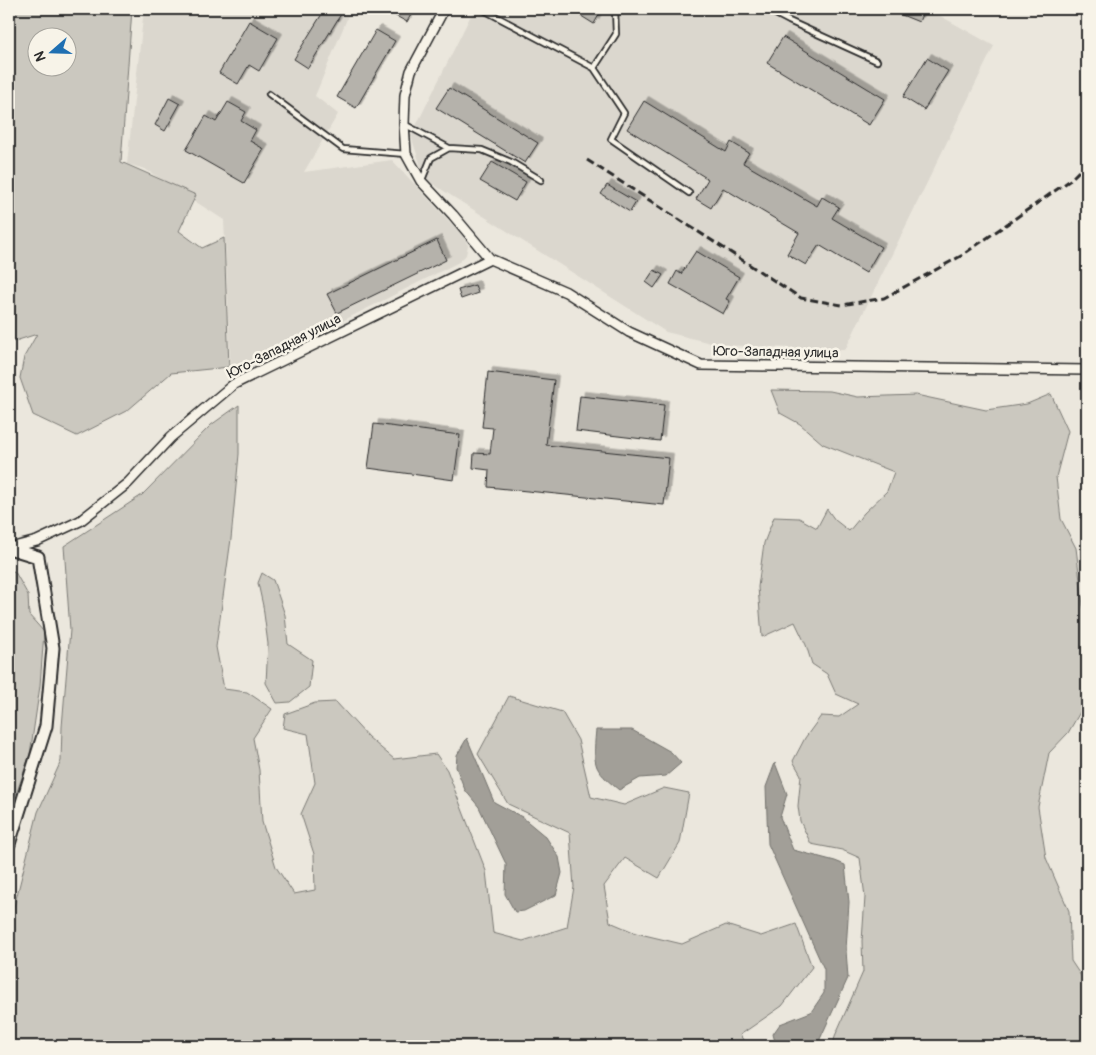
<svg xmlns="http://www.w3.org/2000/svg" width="1096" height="1055" viewBox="0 0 1096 1055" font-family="Pangolin,sans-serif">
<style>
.built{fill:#dbd7ce}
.green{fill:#cbc8bf;stroke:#7b7a75;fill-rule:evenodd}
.water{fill:#a29f98;stroke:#72716c}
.building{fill:#b5b2ab;stroke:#2b2b2b;filter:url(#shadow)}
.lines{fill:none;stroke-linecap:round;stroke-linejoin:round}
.service-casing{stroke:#2b2b2b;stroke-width:8}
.minor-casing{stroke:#2b2b2b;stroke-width:12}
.tertiary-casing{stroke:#2b2b2b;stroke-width:15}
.service{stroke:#f7f3e8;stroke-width:4.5}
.minor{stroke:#f7f3e8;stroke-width:9}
.tertiary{stroke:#f7f3e8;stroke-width:11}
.rail{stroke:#2b2b2b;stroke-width:3;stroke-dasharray:8 4;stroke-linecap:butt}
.labels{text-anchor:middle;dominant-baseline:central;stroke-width:5;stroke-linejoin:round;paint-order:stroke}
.street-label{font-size:14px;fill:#2b2b2b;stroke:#f7f3e8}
</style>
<defs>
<filter id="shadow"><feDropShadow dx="4.5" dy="-4.5" stdDeviation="0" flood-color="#0004"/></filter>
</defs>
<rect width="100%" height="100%" fill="#ebe7dd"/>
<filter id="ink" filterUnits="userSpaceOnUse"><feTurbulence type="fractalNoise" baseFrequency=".02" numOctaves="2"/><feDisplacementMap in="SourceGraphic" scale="10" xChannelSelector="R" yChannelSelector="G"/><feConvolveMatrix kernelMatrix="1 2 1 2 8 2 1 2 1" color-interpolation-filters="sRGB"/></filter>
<g filter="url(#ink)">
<!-- built -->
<path class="built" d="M 144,9 L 351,9 L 315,96 L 338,114 L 304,172 L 392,160 L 462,235 L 468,245 L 466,255 L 459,262 L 231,377 L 224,220 L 145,169 L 127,164 Z
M 474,9 L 928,9 L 994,46 L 845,350 L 719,345 L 666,332 L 425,179 L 411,136 Z"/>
<!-- green -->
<path class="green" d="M 9,9 L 132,9 L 121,162 L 196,195 L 179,231 L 202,248 L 224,238 L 229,367 L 171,373 L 128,410 L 77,436 L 33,415 L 20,378 L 24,357 L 37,334 L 9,343 ZM 38,38 L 68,38 L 68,68 L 38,68 Z
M 771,390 L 830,391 L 858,397 L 916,395 L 986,410 L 1027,404 L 1051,394 L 1068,431 L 1056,477 L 1061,519 L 1076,548 L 1083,605 L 1087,616 L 1087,700 L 1068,733 L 1049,753 L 1038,807 L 1046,858 L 1069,911 L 1071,961 L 1087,985 L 1087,1046 L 833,1046 L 835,1036 L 863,972 L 862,941 L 865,897 L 860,858 L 842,850 L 811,844 L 800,821 L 798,806 L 801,775 L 793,761 L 805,738 L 821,716 L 839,717 L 858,704 L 836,694 L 827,674 L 812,664 L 806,645 L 795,622 L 762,637 L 758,587 L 764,543 L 774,517 L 799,518 L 817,528 L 827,509 L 835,520 L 849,531 L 864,513 L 887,491 L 894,472 L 823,444 L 800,424 L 780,413 Z
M 239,405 L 239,454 L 231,539 L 216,647 L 224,689 L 247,692 L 272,709 L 253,738 L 259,770 L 262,822 L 276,867 L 294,894 L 315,890 L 314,854 L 301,814 L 315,783 L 308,734 L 283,728 L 285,714 L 315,703 L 336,702 L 368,737 L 394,759 L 436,754 L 447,770 L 486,871 L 493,933 L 523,941 L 567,927 L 574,887 L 570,833 L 508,804 L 478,754 L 509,696 L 562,712 L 578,740 L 591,797 L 624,805 L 664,788 L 689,793 L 680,843 L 659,878 L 625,858 L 604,886 L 610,922 L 636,933 L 682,944 L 726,925 L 761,936 L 796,924 L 812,967 L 782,1006 L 740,1035 L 747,1046 L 9,1046 L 9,927 L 38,812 L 61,761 L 62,727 L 70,630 L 64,546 L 142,495 L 211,425 Z
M 9,569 L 15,572 L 28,595 L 29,615 L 44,632 L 40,686 L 30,754 L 9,815 Z
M 262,573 L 273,580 L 285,615 L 288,644 L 312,660 L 309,687 L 290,702 L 277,703 L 266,683 L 268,644 L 263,606 L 258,583 Z"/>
<!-- water -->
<path class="water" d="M 596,730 L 632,730 L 671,752 L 681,763 L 666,776 L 640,778 L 619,790 C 612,784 601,776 597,767 C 593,758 595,740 596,730 Z
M 467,738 L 494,802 L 522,817 L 546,837 L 559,857 L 562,873 L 556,895 L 524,911 L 515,912 L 505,894 L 506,864 L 479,807 L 465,790 L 456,767 L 457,755 Z
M 775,763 L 787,794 L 780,817 L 793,850 L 835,861 L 845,865 L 849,902 L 846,950 L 848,978 L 820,1039 L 818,1046 L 776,1046 L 773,1034 L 780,1024 L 811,1012 L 824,993 L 824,969 L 768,844 L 766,787 Z"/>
<!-- building -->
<path class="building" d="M 325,9 L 333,9 L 341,14 L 308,68 L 294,59 Z
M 383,9 L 414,9 L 407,22 Z
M 570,9 L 602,9 L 594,24 Z
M 887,9 L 924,9 L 919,22 Z
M 249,21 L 278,38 L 259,71 L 249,65 L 238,84 L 219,73 Z
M 376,30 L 395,41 L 356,108 L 337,97 Z
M 783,37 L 885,99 L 869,125 L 767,63 Z
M 927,58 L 948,71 L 924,110 L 903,97 Z
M 449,88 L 538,143 L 525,163 L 436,108 Z
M 169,98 L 180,104 L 165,131 L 155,125 Z
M 644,101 L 726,152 L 731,142 L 749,153 L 743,163 L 817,206 L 822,197 L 839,207 L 832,218 L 881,247 L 866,273 L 819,245 L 806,265 L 787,254 L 799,233 L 723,188 L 711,208 L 696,199 L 708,179 L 627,129 Z
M 228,102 L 246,112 L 241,121 L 256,130 L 250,141 L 264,149 L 244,183 L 186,150 L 206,116 L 216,122 Z
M 492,162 L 526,182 L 515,201 L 480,181 Z
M 607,185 L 636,202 L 630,212 L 601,194 Z
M 437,240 L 446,260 L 337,313 L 327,294 Z
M 696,251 L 739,277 L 726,299 L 730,301 L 723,314 L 670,284 L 677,271 L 681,274 Z
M 654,270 L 663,275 L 654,288 L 646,282 Z
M 475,285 L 478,293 L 461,299 L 458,290 Z
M 488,372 L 554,380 L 546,445 L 669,458 L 664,505 L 488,487 L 489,470 L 473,468 L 474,453 L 490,454 L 493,428 L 482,427 Z
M 580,396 L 664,405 L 660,441 L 576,431 Z
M 374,424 L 460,435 L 454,480 L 368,468 Z"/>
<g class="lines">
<!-- service casing -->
<g class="service-casing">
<path id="service" d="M 482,9 L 594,68 L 624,113 L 611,139 L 689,193
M 766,9 L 789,21 L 877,61
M 594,68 L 616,34 L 615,9
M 269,94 L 343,149 L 406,154
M 404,124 L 449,148
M 422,180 L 431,158 L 449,148 L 482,150 L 511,162 L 541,180"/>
</g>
<!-- minor casing -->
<g class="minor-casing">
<path id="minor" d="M 444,9 L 411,71 L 405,95 L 404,124 L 406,154 L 421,181 L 453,215 L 490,259
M 10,548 L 37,541 L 80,521 L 128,483 L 171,437 L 234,384 L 490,259 L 566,292 L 629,332 L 701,365 L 1087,370"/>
</g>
<!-- tertiary casing -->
<g class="tertiary-casing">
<path id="tertiary" d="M 9,548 L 38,557 L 53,648 L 46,726 L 9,844"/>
</g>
<!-- service -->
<use href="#service" class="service"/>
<!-- minor -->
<use href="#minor" class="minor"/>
<!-- tertiary -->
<use href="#tertiary" class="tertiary"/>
<!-- rail -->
<path class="rail" d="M 587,160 L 801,298 L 842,305 L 884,298 L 961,256 L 1069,181 L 1087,163"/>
</g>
</g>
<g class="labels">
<!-- street labels -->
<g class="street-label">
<text transform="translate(284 346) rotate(-27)">Юго-Западная улица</text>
<text transform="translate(776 352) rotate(1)">Юго-Западная улица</text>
</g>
</g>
<!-- margin -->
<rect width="1096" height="1055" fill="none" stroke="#f7f3e8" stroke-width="30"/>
<rect x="15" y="15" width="1066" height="1025" fill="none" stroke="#2b2b2b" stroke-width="2" filter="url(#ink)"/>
<!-- north arrow -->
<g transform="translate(52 52) rotate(250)"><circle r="24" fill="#f7f3e8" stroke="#a5a39c"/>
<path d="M0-4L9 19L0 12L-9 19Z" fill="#1f6fb2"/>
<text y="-8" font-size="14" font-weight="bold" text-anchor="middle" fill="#2b2b2b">N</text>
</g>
</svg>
